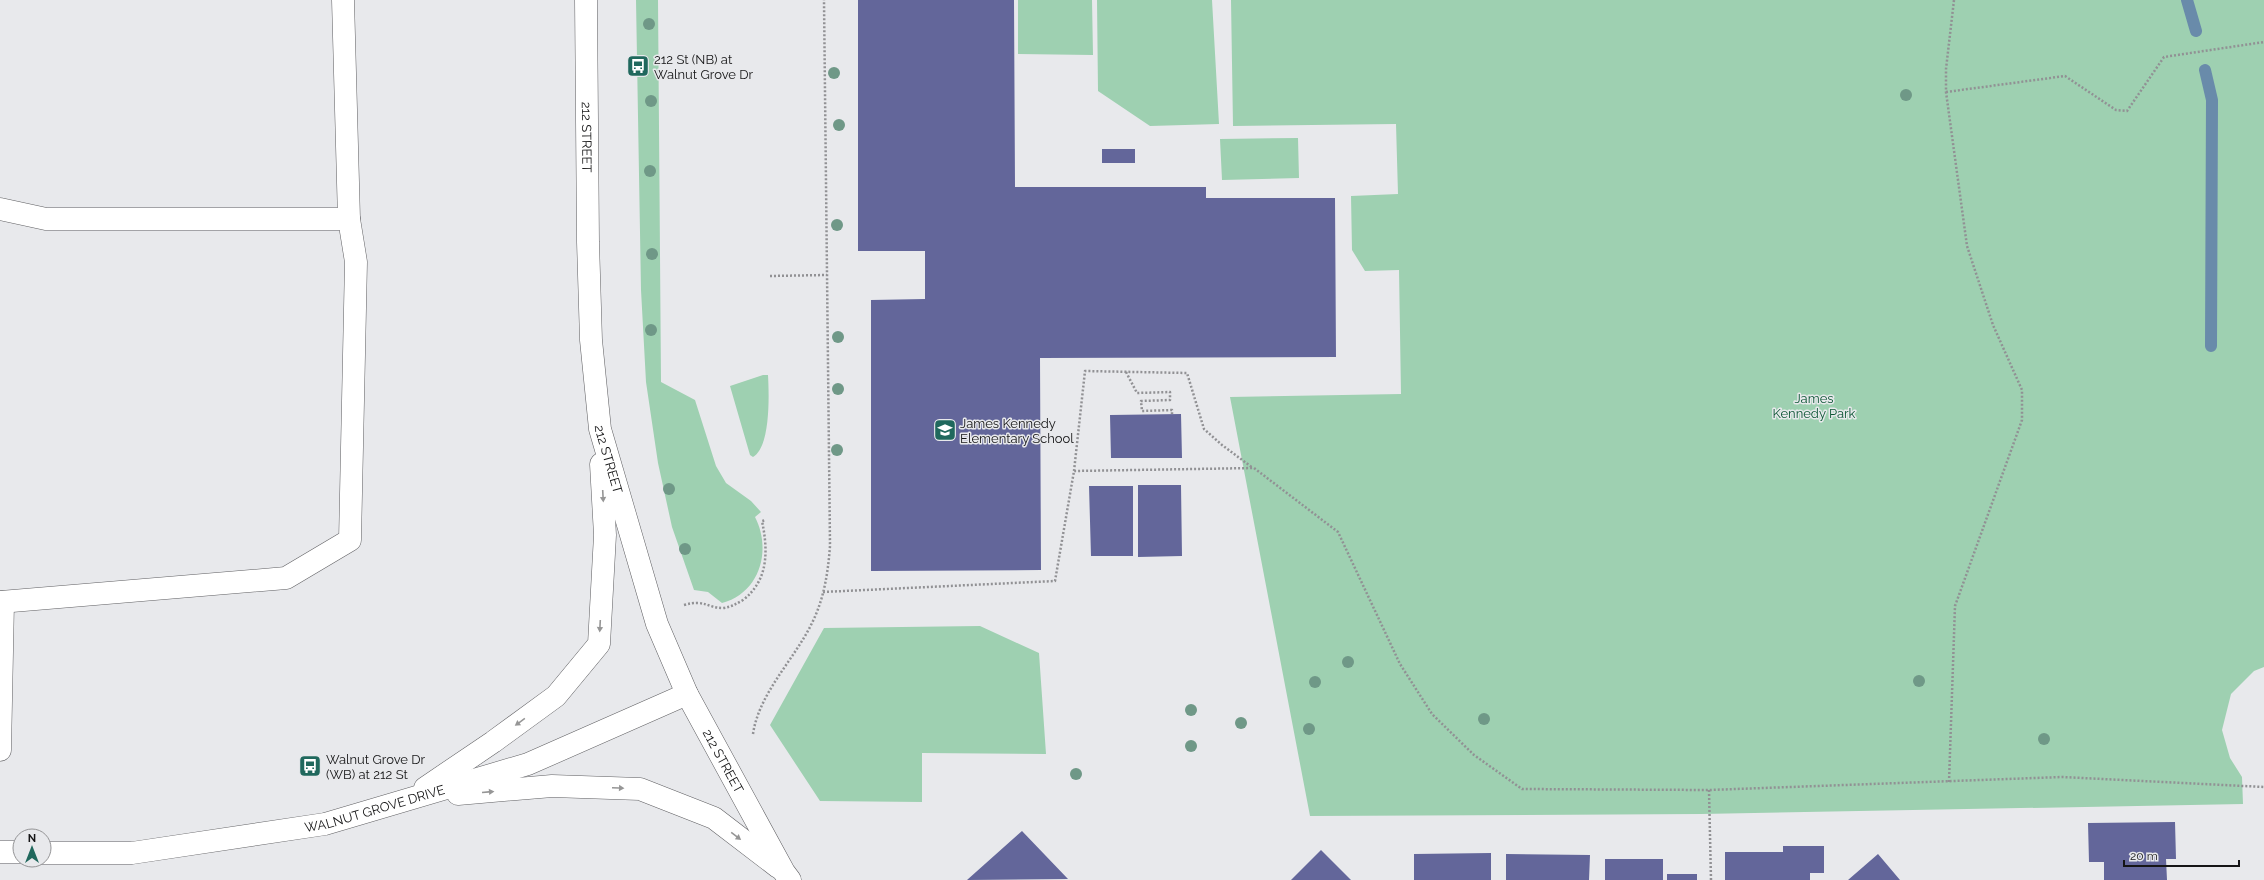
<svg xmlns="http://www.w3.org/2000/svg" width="2264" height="880" viewBox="0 0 2264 880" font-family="Raleway,sans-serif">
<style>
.green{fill:#9ed0b1}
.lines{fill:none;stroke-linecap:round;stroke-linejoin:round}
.stream{stroke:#698baa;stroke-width:12}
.building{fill:#63669a}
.minor-casing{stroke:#5f5f62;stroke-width:23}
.path{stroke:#919194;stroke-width:2.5;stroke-dasharray:2 2;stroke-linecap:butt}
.minor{stroke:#fff;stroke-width:22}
.tree{fill:#6f9887}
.oneway{fill:#969696}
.labels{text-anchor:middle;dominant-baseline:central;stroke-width:3;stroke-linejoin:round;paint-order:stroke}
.poi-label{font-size:13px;fill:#151516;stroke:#e8e9ec;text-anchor:start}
.street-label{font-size:13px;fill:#151516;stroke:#e8e9ec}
.park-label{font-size:13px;fill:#0c5635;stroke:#e8e9ec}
</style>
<rect width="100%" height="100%" fill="#e8e9ec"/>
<!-- green -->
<path class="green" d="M 636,0 L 658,0 L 661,382 L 695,400 L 716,466 L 726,483 L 751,501 L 761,512 L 755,517 C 772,550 760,593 722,603 L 708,592 L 694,590 L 672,527 L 658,463 L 646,382 L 641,290 Z
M 1018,0 L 1092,0 L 1093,55 L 1018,54 Z
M 1097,0 L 1212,0 L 1219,124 L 1150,126 L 1098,91 Z
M 1231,0 L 2264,0 L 2264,667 L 2254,671 L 2231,694 L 2222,730 L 2230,758 L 2242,777 L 2243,804 L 1701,814 L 1310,816 L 1230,397 L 1401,394 L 1399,270 L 1365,271 L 1352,250 L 1351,196 L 1398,194 L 1396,124 L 1233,126 Z
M 1298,138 L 1299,178 L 1222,180 L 1220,139 Z
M 763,375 L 768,375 C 769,393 771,447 753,457 L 750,455 L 730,386 Z
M 980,626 L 1039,653 L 1046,754 L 922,753 L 922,802 L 820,801 L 770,725 L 824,628 Z"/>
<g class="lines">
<!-- stream -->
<path class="stream" d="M 2187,0 L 2196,31
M 2205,70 L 2212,100 L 2211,346"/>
</g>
<!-- building -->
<path class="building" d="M 858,0 L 1014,0 L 1015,187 L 1206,187 L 1206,198 L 1335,198 L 1336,357 L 1040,358 L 1041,570 L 871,571 L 871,300 L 925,299 L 925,251 L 858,251 Z
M 1102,149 L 1135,149 L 1135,163 L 1102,163 Z
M 1181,414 L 1182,458 L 1111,458 L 1110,415 Z
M 1138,485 L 1181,485 L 1182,556 L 1138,557 Z
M 1089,486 L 1133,486 L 1133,556 L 1091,556 Z
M 2175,822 L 2176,859 L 2166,859 L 2167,880 L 2104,880 L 2104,862 L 2089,862 L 2088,823 Z
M 1022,831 L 1068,879 L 967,880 Z
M 1783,846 L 1824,846 L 1824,873 L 1810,873 L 1810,880 L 1725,880 L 1725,852 L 1783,852 Z
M 1321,850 L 1351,880 L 1291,880 Z
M 1491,853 L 1491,880 L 1414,880 L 1414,854 Z
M 1506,854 L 1590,855 L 1589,880 L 1506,880 Z
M 1878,854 L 1900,880 L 1848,880 Z
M 1605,859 L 1663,859 L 1663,880 L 1605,880 Z
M 1667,874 L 1697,874 L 1697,880 L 1667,880 Z"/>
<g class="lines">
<!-- minor casing -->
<g class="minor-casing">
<g id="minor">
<path id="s1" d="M 586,0 L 588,242 L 591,340 L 600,429 L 657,624 L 687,694 L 784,872 L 790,880"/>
<path d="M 0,209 L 46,219 L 349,219"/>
<path d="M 0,602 L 286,578 L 350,540 L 356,262 L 349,219 L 343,0"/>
<path d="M 0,750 L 3,602"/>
<path d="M 425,788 L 493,742 L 556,696 L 599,644 L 605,535 L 601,464"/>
<path d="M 458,794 L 552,786 L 640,789 L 714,818 L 778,867"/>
<path d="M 0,852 L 20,852"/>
<path id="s2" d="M 44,853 L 132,853 L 325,824 L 528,764 L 687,694"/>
</g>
</g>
<!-- path -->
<path class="path" d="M 1946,92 L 2065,76 L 2116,110 L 2127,111 L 2164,57 L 2264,42
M 770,276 L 827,275
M 1126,372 L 1137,393 L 1170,392 L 1170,400 L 1141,401 L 1142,411 L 1172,410 L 1172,414
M 1074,471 L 1085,371 L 1187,373 L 1204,429 L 1222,445 L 1253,468
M 823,592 L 1055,581 L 1074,471 L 1254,468 L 1338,532 L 1400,664 L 1432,714 L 1474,755 L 1522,789 L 1709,790 L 2062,777 L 2264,787
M 684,605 C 705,599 707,608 723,608 C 731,607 736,604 743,600 C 769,580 768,550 762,521 L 766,520
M 753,734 C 759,693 794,660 812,623 C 824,599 828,573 830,546 L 824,0
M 1949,782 L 1955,606 L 2022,420 L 2022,390 L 1993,325 L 1967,246 L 1946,92 L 1946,69 L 1954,0
M 1709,790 L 1711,880"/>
<!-- minor -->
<use href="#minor" class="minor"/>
</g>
<!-- trees -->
<g class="tree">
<circle cx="649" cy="24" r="6"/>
<circle cx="834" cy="73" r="6"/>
<circle cx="1906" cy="95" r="6"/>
<circle cx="651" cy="101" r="6"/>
<circle cx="839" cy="125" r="6"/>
<circle cx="650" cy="171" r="6"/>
<circle cx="837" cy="225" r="6"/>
<circle cx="652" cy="254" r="6"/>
<circle cx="651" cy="330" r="6"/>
<circle cx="838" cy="337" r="6"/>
<circle cx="838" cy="389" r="6"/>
<circle cx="837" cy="450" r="6"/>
<circle cx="669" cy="489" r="6"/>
<circle cx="685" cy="549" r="6"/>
<circle cx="1348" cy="662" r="6"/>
<circle cx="1919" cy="681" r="6"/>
<circle cx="1315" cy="682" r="6"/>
<circle cx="1191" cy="710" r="6"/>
<circle cx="1484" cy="719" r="6"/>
<circle cx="1241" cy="723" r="6"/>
<circle cx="1309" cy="729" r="6"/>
<circle cx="2044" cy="739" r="6"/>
<circle cx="1191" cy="746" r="6"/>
<circle cx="1076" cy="774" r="6"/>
</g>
<!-- one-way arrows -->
<defs><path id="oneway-solid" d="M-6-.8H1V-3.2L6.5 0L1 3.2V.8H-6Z"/></defs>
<g class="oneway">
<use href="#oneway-solid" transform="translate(603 496) rotate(87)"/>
<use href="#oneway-solid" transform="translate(600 626) rotate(93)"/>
<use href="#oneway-solid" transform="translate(520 722) rotate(144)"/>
<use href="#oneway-solid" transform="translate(618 788) rotate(3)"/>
<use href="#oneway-solid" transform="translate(488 792) rotate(-5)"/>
<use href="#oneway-solid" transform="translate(736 836) rotate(37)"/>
</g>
<!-- icons -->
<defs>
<g id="bus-square" transform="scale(1.15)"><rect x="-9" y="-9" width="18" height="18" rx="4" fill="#20685d" stroke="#e8e9ec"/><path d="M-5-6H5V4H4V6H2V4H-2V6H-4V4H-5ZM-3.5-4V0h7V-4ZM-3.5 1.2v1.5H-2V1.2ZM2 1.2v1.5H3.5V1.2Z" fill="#fff"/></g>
<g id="school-square" transform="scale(1.15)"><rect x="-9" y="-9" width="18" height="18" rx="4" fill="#20685d" stroke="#e8e9ec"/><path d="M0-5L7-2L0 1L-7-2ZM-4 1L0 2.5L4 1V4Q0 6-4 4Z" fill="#fff"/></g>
</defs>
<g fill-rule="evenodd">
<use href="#bus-square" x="638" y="66"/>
<use href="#school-square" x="945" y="430"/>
<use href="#bus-square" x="310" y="766"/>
</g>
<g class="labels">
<!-- poi labels -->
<g class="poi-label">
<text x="654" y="59">212 St (NB) at<tspan x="654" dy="15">Walnut Grove Dr</tspan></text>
<text x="960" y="423">James Kennedy<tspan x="960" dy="15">Elementary School</tspan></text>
<text x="326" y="759">Walnut Grove Dr<tspan x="326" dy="15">(WB) at 212 St</tspan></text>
</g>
<!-- street labels -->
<g class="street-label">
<text stroke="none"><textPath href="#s1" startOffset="137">212 STREET</textPath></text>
<text stroke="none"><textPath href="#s1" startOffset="461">212 STREET</textPath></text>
<text stroke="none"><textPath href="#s1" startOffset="785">212 STREET</textPath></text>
<text stroke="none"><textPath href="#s2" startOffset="335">WALNUT GROVE DRIVE</textPath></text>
</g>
<!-- park labels -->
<g class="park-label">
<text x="1814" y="398">James<tspan x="1814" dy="15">Kennedy Park</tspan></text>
</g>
</g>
<!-- north arrow -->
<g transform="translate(32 848)"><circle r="19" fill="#e8e9ec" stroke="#949496"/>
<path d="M0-3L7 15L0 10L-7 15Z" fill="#20685d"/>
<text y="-6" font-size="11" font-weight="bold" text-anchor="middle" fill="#151516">N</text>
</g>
<!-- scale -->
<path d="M2124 860v6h115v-6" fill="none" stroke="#151516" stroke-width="2"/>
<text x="2130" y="860" font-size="12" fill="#151516" stroke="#e8e9ec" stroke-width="3" paint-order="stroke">20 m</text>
</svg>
